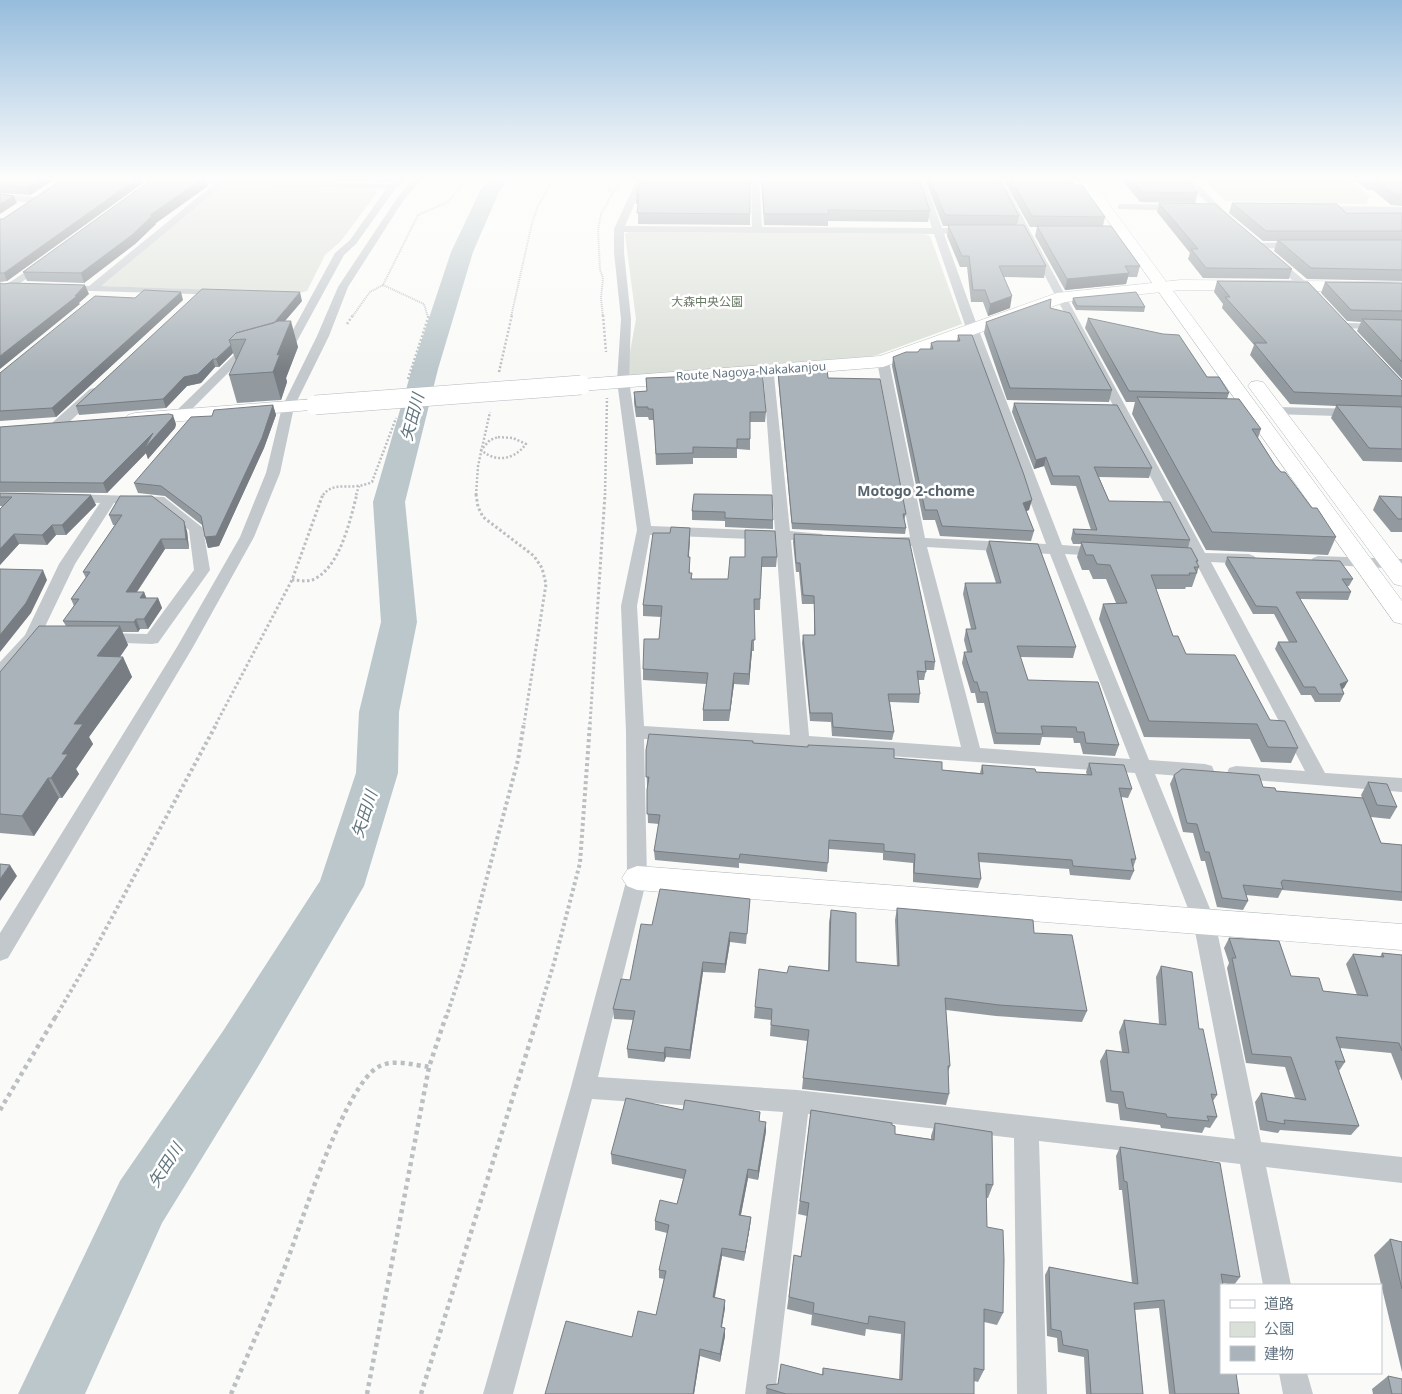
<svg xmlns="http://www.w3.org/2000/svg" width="1402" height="1394" viewBox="0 0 1402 1394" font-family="'Noto Sans','Noto Sans JP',sans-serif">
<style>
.green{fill:#dadfd7}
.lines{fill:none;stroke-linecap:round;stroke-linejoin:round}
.river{fill:#bbc7cb;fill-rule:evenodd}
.secondary-casing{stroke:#b3babf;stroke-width:1}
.primary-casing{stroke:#b5babe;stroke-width:1}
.path-far4{stroke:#bbbfc2;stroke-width:2;stroke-dasharray:1 1;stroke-linecap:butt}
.path-far3{stroke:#bbbfc2;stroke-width:2.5;stroke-dasharray:2 2;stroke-linecap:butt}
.path-far2{stroke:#bbbfc2;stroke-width:3;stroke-dasharray:2.5 2.5;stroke-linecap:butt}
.path-far1{stroke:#bbbfc2;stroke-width:4;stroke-dasharray:3 3;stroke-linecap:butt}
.path{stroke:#bbbfc2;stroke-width:4.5;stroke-dasharray:4 4;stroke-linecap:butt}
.street{fill:#c3c8cc;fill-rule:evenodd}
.secondary{fill:#fff;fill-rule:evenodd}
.primary{fill:#fff;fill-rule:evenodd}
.primary-bridge-casing{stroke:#b5babe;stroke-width:20;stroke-linecap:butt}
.primary-bridge{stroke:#fff;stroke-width:19}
.wall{fill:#929a9f}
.shaded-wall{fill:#777d82}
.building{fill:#aab3b9;stroke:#777d82}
.labels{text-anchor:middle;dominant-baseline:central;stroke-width:5;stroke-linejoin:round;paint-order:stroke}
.far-park-label{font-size:12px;fill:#687a64;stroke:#fff}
.far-street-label{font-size:12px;fill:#657683;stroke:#fff}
.far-neighbourhood-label{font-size:14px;font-weight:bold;fill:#57646e;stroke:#fff}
.water-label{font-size:16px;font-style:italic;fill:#60757c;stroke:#fff}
</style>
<rect width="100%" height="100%" fill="#fafaf8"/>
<!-- green -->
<path class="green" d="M 1201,177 L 1345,177 L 1370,196 L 1366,204 L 1225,201 Z
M 225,184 L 373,189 L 378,191 L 341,241 L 325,255 L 307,291 L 299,293 L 100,286 L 218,186 Z
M 629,232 L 925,234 L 930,236 L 962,324 L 877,355 L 867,357 L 631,376 L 626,374 L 636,319 L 625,234 Z"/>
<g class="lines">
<!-- river -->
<path class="river" d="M 491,177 L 510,177 L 499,192 L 473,252 L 438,369 L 405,502 L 417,622 L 399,712 L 398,773 L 364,886 L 259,1065 L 162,1223 L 85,1394 L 18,1394 L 120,1181 L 223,1031 L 320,881 L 356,773 L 359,712 L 381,622 L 373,502 L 412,369 L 451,252 L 480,191 Z"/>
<!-- secondary casing -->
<g class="secondary-casing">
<path id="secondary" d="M 1077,177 L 1089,177 L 1402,601 L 1402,624 L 1394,622 Z
M 1257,381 L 1263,382 L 1402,564 L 1402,586 L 1394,584 L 1251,390 L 1248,386 L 1251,382 Z
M 637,866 L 1402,924 L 1402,950 L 637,890 L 627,886 L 622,878 L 627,870 Z"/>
</g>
<!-- primary casing -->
<g class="primary-casing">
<path id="primary" d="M 1181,280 L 1402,282 L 1402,292 L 1181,290 L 1065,302 L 883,367 L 581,391 L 574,389 L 571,385 L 574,381 L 581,379 L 880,356 L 1057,293 Z
M 315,399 L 322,401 L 325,405 L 322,409 L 135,425 L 128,423 L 125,419 L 128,415 L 135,413 Z"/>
</g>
<!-- path-far4 -->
<path class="path-far4" d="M 610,177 L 609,192 L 614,192
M 352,317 L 370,292 L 383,285
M 428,317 L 424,304 L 383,285 L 418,215 L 448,202 L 468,177
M 511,317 L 532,223 L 538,206 L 555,177
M 603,317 L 601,298 L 603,278 L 600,270 L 598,230 L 601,214 L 622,177"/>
<!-- path-far3 -->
<path class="path-far3" d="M 603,315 L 606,352
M 347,324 L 353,315
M 499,372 L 512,315
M 408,379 L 429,315
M 498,437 L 513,438 L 526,444 C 514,460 496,463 481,450 L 490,440 Z
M 323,495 C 333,483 343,488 356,486 C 362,486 367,484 372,482 L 396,418
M 356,495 L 359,486
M 476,495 L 478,466 L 490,412
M 605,495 L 607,398"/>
<!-- path-far2 -->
<path class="path-far2" d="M 476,494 L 478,507 L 483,517 L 534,556 L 542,568 L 546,584 L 524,724
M 292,580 C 298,580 306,582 312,580 C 340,569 350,520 357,494
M 216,724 L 292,580 L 323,494
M 590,724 L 605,494"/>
<!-- path-far1 -->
<path class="path-far1" d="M 55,1018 L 89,960 L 217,723
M 446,1018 L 465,960 L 518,760 L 524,723
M 537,1018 L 554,963 L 580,863 L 590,723"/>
<!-- path -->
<path class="path" d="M 0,1110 L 56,1016
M 231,1394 C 249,1351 269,1308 286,1264 C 301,1225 345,1082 380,1066 C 394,1059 414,1065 429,1067
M 367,1394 L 429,1067 L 446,1016
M 421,1394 L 538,1016"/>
<!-- street -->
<path class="street" d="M 94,177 L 220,179 L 230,177 L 230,179 L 390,184 L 400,177 L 409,177 L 395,189 L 356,244 L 344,255 L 296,343 L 243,358 L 183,418 L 179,419 L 173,415 L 175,412 L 235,354 L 288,339 L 335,253 L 350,240 L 386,189 L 224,184 L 101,286 L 222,290 L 226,291 L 227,293 L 226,295 L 59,290 L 58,288 L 63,285 L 89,286 L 214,184 L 98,180 Z
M 415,177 L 424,177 L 403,201 L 348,287 L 329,336 L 294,407 L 280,473 L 254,537 L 193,647 L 8,958 L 0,961 L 0,933 L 177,647 L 240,537 L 266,473 L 282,407 L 317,336 L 338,287 L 397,198 Z
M 638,177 L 646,177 L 625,226 L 752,227 L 751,177 L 759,177 L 762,227 L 932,228 L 915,177 L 923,177 L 942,228 L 949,228 L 954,231 L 952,233 L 944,234 L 978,328 L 1062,545 L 1102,548 L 1107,549 L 1109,552 L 1107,555 L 1102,556 L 1065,554 L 1149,760 L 1205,764 L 1212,766 L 1214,771 L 1212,776 L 1205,778 L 1155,774 L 1215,921 L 1261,1142 L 1402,1157 L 1402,1183 L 1266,1167 L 1291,1285 L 1263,1285 L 1240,1164 L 1039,1141 L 1047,1394 L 1017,1394 L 1014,1138 L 808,1114 L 775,1394 L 745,1394 L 783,1112 L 592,1099 L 513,1394 L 483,1394 L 571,1087 L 627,878 L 626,732 L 621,606 L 637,530 L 617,381 L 621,319 L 614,252 L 614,229 ZM 624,232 L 934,234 L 966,328 L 1046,544 L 925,538 L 889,361 L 883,357 L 879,359 L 877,361 L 910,537 L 881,537 L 879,540 L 881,543 L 912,546 L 961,747 L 809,736 L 791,540 L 822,540 L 824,537 L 822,534 L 790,531 L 773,366 L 769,365 L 763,369 L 775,531 L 651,526 L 629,381 L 631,319 L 624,252 ZM 650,535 L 776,540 L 790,735 L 644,726 L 637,606 ZM 927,547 L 1050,554 L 1130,759 L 980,748 ZM 644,739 L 1135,773 L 1193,921 L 1235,1139 L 797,1090 L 598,1077 L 647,878 Z
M 993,177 L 1001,177 L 1205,553 L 1249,554 L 1254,556 L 1257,559 L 1254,562 L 1249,564 L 1211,562 L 1325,773 L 1402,778 L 1402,792 L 1229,778 L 1227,773 L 1229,768 L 1236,766 L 1305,771 L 1195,561 L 1168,559 L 1165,556 L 1168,553 L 1190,552 Z
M 1182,177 L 1191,177 L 1231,218 L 1231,222 L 1225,222 Z
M 0,194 L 35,197 L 39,200 L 35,203 L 0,200 Z
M 1121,204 L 1181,205 L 1186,208 L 1181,211 L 1118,209 L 1118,205 Z
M 1319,206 L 1402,207 L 1402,213 L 1316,211 L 1316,207 Z
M 1299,242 L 1304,245 L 1302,247 L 1258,249 L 1253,246 L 1258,243 Z
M 1273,255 L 1276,256 L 1321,295 L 1322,297 L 1321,299 L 1313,299 L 1270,260 L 1268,258 Z
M 44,259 L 49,262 L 48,264 L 0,297 L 0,289 Z
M 1345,323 L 1402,324 L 1402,330 L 1341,328 L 1339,326 Z
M 94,388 L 98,389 L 100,392 L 98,395 L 63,428 L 53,428 L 52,425 L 53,422 L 90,389 Z
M 1276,407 L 1402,410 L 1402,418 L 1272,414 L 1270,411 L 1272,408 Z
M 70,494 L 164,497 L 203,528 L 210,570 L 158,643 L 152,644 L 96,642 L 94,638 L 96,634 L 102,633 L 147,634 L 194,570 L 189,530 L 156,504 L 114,503 L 75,564 L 40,637 L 6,677 L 0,679 L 0,662 L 25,635 L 59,564 L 100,503 L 65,501 L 63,498 L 65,495 Z
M 1318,556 L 1402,559 L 1402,569 L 1313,564 L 1310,561 L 1313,558 Z
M 1279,1373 L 1307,1373 L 1313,1394 L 1283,1394 Z"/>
<!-- secondary -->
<use href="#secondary" class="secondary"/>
<!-- primary -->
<use href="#primary" class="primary"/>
<!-- primary-bridge casing -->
<g class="primary-bridge-casing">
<path id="primary-bridge" d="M 315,405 L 581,385"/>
</g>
<!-- primary-bridge -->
<use href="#primary-bridge" class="primary-bridge"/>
</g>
<!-- wall -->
<path class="wall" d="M 0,177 L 58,177 L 30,195 L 0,193 Z
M 66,177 L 142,177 L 143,183 L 7,281 L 0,282 L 0,219 L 3,219 Z
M 205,177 L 208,186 L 156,223 L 156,224 L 135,244 L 84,283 L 27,281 L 23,272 Z
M 232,177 L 395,177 L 389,182 Z
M 761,177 L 918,177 L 930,211 L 928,222 L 828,221 L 828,226 L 764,225 Z
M 924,177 L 998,177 L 1019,216 L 1017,225 L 1046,266 L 1044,278 L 1004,277 L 1010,308 L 988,316 L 983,302 L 971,302 L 967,267 L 960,267 L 947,236 L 948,226 L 943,226 Z
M 1002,177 L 1069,177 L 1074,185 L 1105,217 L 1103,226 L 1140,266 L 1137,277 L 1128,277 L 1126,284 L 1065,290 L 1035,236 L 1037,227 L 1030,227 Z
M 1120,177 L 1183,177 L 1198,193 L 1195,203 L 1140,202 Z
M 1350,177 L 1402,177 L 1402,206 L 1391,205 L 1373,190 L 1368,190 Z
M 636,193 L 750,214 L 750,225 L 638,224 L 638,204 L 636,204 Z
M 1159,203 L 1292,269 L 1289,279 L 1203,278 L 1188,259 L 1190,253 L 1157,212 Z
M 1232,203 L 1346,213 L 1402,213 L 1402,281 L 1307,279 L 1274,251 L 1277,241 L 1263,241 L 1229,213 Z
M 1217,281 L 1402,381 L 1402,462 L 1363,461 L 1331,418 L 1336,406 L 1290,404 L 1250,355 L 1254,345 L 1222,308 L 1223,304 L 1214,292 Z
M 1325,282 L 1402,283 L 1402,379 L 1357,331 L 1361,322 L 1347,321 L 1321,293 Z
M 1073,298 L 1145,307 L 1144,312 L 1076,310 L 1072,303 Z
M 183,300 L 56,417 L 0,421 L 0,373 Z
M 302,301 L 285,321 L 298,347 L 286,378 L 287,382 L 281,400 L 237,403 L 229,375 L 236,361 L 233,353 L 219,367 L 215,367 L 201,383 L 187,386 L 166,408 L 79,415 L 76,406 Z
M 1050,308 L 1112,390 L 1109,402 L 1007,400 L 984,333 L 986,322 Z
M 1088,318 L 1207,377 L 1229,393 L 1227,399 L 1261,429 L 1258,438 L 1275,465 L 1336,537 L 1328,555 L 1206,550 L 1132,414 L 1135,402 L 1126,402 L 1085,328 Z
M 958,335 L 1029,510 L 1026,511 L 1034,531 L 1031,541 L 940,536 L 935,520 L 923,520 L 892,366 L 893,357 L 930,349 L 931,343 L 957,341 Z
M 778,372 L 828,378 L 906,514 L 904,520 L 906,528 L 905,534 L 792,529 L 778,377 Z
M 646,378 L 766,412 L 765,422 L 750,422 L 750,450 L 737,449 L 737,458 L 693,458 L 693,464 L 656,465 L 654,420 L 649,420 L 648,417 L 636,417 L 634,403 L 634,392 L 647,391 Z
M 1014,403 L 1152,468 L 1149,478 L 1099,477 L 1109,501 L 1190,540 L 1188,548 L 1198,561 L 1197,563 L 1199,567 L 1192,587 L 1186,587 L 1185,589 L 1156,589 L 1173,636 L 1186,654 L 1270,720 L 1298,748 L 1291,763 L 1261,762 L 1250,739 L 1144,737 L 1099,619 L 1103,604 L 1116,603 L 1106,579 L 1093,579 L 1089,570 L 1082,570 L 1077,557 L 1081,544 L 1073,544 L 1071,539 L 1073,529 L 1091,530 L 1076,486 L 1051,485 L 1044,466 L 1034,469 L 1012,412 Z
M 273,405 L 276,415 L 264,448 L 219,546 L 208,548 L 202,525 L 165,496 L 138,493 L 134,483 L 212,416 Z
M 176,424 L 175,428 L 148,459 L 146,453 L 107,493 L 0,492 L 0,427 Z
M 0,493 L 91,495 L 96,505 L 66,535 L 56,535 L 47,545 L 19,544 L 0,565 L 0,509 L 2,506 L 0,506 Z
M 694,494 L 773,520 L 773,529 L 725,527 L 725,521 L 692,520 L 692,511 Z
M 120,496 L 187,531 L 189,549 L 165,549 L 137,592 L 144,592 L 146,598 L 158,598 L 162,608 L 148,629 L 140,629 L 138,632 L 122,632 L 128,645 L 120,657 L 123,657 L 132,677 L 89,737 L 93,744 L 76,769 L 79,774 L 62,798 L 59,798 L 34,836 L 0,833 L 0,672 L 66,626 L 63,621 L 74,606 L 71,599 L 86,578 L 83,572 L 115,525 L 113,525 L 109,515 Z
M 1379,496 L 1402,497 L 1402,532 L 1391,532 L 1373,510 Z
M 690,528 L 689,557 L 690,573 L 692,579 L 728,579 L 745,557 L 745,530 L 777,557 L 776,567 L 761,567 L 760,610 L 754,610 L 754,651 L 752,651 L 749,685 L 734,684 L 729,721 L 703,721 L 703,710 L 706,684 L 643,680 L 643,669 L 659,639 L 661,617 L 643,616 L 643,605 L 670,533 Z
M 794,534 L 935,662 L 934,670 L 926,670 L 924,680 L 918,680 L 920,694 L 919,703 L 890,702 L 894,732 L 892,740 L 832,736 L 831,722 L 810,721 L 802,643 L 803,635 L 814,635 L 814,604 L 802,604 L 799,572 L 796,572 L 793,542 Z
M 989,541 L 1076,647 L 1073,658 L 1020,657 L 1028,680 L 1119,745 L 1115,756 L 1083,754 L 1080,743 L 1074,743 L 1073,738 L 1042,737 L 1040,745 L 994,744 L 984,703 L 977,703 L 975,693 L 971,693 L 962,663 L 964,652 L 967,652 L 964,640 L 966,629 L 971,629 L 963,594 L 965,583 L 996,583 L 986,551 Z
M 1227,557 L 1353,579 L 1349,586 L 1347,586 L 1351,592 L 1348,600 L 1300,599 L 1344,688 L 1342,689 L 1344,694 L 1340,702 L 1315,702 L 1311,695 L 1301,695 L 1275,649 L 1278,642 L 1289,642 L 1274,614 L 1253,614 L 1225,564 Z
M 753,743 L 894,758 L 942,770 L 980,773 L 982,765 L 1036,772 L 1087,775 L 1086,772 L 1089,763 L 1132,789 L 1128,798 L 1121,797 L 1136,859 L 1133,868 L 1134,871 L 1130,880 L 1070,875 L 1069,869 L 979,862 L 981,879 L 978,888 L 913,882 L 913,863 L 883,860 L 883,853 L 829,849 L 827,872 L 739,863 L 739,868 L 655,860 L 654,851 L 659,824 L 648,823 L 647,790 L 648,786 L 647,786 L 646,750 Z
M 1174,775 L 1263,787 L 1276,791 L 1362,798 L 1361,795 L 1368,782 L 1397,807 L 1390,819 L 1371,817 L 1381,843 L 1402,845 L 1402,901 L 1282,890 L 1278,898 L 1246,895 L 1248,901 L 1243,910 L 1217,907 L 1205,861 L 1201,861 L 1193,833 L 1183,832 L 1170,784 Z
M 750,899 L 746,944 L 730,942 L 725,973 L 703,972 L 690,1059 L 666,1057 L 664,1062 L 628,1058 L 627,1049 L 633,1020 L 614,1019 L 613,1009 L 630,980 L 652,925 Z
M 897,908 L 1034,933 L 1087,1011 L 1082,1022 L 996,1016 L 946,1010 L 950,1066 L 948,1072 L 949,1094 L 946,1105 L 802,1089 L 807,1041 L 770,1036 L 771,1020 L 754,1018 L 755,1007 L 787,973 L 828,971 L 829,922 L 831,910 L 856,962 L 897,966 L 895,920 Z
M 1229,938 L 1291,976 L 1323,991 L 1357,995 L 1346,964 L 1353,954 L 1380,957 L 1382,953 L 1402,955 L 1402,1081 L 1391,1053 L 1340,1048 L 1345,1062 L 1339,1071 L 1359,1126 L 1351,1135 L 1280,1130 L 1278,1133 L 1260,1130 L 1255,1102 L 1261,1093 L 1295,1098 L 1285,1067 L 1246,1063 L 1227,968 L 1229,963 L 1224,948 Z
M 1161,966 L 1199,1029 L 1217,1095 L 1213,1101 L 1217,1117 L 1210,1128 L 1205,1127 L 1202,1133 L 1161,1128 L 1160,1125 L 1120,1120 L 1118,1104 L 1106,1102 L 1100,1061 L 1106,1050 L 1122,1052 L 1119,1032 L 1124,1020 L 1159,1024 L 1156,977 Z
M 683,1110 L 760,1112 L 759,1121 L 766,1131 L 758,1180 L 748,1178 L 741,1215 L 751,1217 L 750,1226 L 744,1261 L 722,1256 L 715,1297 L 725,1300 L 725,1308 L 722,1327 L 725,1328 L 725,1336 L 720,1362 L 700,1356 L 694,1394 L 545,1394 L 632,1337 L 656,1315 L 664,1279 L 659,1278 L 659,1270 L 667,1233 L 655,1230 L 655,1221 L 677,1204 L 683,1179 L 612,1164 L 611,1154 Z
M 811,1110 L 892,1125 L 895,1134 L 931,1139 L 931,1136 L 935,1123 L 993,1185 L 988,1198 L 986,1198 L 987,1227 L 1003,1313 L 997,1325 L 984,1322 L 984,1370 L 978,1382 L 974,1381 L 974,1394 L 766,1394 L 767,1385 L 778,1384 L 822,1375 L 823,1368 L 899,1380 L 901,1334 L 866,1329 L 865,1336 L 811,1325 L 812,1315 L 787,1309 L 794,1255 L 801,1256 L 807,1216 L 798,1214 Z
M 1120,1147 L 1240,1277 L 1234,1285 L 1222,1283 L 1239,1394 L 1169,1394 L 1159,1308 L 1135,1310 L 1143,1394 L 1086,1394 L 1084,1357 L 1058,1352 L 1057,1338 L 1047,1336 L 1045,1275 L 1049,1267 L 1132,1283 L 1122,1190 L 1119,1190 L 1116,1156 Z
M 1390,1239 L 1402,1242 L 1402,1372 L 1374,1255 Z
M 1388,1376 L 1402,1394 L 1373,1394 L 1372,1389 Z"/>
<!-- shaded-wall -->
<path class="shaded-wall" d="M 44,177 L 58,177 L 30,195 L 27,187 Z
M 139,177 L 142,177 L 143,183 L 7,281 L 4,273 Z
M 205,177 L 208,186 L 156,223 L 156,224 L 135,244 L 84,283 L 81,273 L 150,215 Z
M 389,177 L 395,177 L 389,182 Z
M 14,196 L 17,203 L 0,214 L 0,204 Z
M 1129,273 L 1126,284 L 1065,290 L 1067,279 Z
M 85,285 L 89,294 L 79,303 L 80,304 L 0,369 L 0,356 L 75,296 Z
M 181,292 L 183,300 L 56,417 L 52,408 Z
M 300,292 L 302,301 L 266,343 L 264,335 Z
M 1012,296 L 1010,308 L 988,316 L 990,304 Z
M 291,321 L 298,347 L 286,378 L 287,382 L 281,400 L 273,372 L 277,355 Z
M 231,345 L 233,353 L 219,367 L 216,359 Z
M 213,359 L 215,367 L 201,383 L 187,386 L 166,408 L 163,399 L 184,377 Z
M 273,405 L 276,415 L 264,448 L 219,546 L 208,548 L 205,537 Z
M 173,415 L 176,424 L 175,428 L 148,459 L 146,453 L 107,493 L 103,483 L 153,433 Z
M 1046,457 L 1044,466 L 1034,469 L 1036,460 Z
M 91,495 L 96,505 L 66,535 L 62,525 Z
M 1032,500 L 1029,510 L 1021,513 L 1023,503 Z
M 184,521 L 187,531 L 189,549 L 186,539 Z
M 52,525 L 56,535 L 47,545 L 42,535 Z
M 690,528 L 690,538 L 688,567 L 688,557 Z
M 14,534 L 19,544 L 0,565 L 0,549 Z
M 161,539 L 165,549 L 130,602 L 126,592 Z
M 43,570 L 47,580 L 31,613 L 0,652 L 0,635 Z
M 144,592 L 148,602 L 140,598 Z
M 158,598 L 162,608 L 148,629 L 144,619 Z
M 136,619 L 140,629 L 138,632 L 134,622 Z
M 120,626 L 128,645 L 107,675 L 97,656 Z
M 752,640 L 752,651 L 749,685 L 749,674 Z
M 123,657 L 132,677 L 89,737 L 93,744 L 76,769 L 79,774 L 62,798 L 51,778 L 62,754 L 74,724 Z
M 734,673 L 734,684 L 729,721 L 730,710 Z
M 1348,681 L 1344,688 L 1336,692 L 1340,684 Z
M 48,778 L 59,798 L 34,836 L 22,816 Z
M 10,865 L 17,876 L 0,901 L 0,879 Z
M 730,932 L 730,942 L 725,973 L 725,964 Z
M 703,962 L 703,972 L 690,1059 L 690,1050 Z
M 665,1047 L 666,1057 L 664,1062 L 664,1053 Z
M 766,1122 L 766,1131 L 758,1180 L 758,1171 Z
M 748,1169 L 748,1178 L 739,1224 L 739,1215 Z
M 751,1217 L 750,1226 L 744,1261 L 745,1252 Z
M 722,1248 L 722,1256 L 713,1305 L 713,1297 Z
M 725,1300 L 725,1308 L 720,1335 L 721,1327 Z
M 725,1328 L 725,1336 L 720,1362 L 720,1354 Z
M 700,1349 L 700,1356 L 694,1394 L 693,1394 Z"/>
<!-- building -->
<path class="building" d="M 0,177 L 44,177 L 27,187 L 0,185 Z
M 66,177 L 139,177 L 4,273 L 0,273 L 0,219 L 3,219 Z
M 155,177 L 205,177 L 150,215 L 153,215 L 132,235 L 81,273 L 23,272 Z
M 644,177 L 750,177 L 750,214 L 637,213 L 639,194 L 636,193 Z
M 762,177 L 918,177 L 930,211 L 828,210 L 829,214 L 764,214 Z
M 929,177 L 998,177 L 1019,216 L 945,215 Z
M 1010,177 L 1069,177 L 1074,185 L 1082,185 L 1105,217 L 1032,216 Z
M 1130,177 L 1183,177 L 1198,193 L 1142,192 Z
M 1367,177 L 1402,177 L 1402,195 L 1395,195 L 1376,181 L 1371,181 Z
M 0,194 L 14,196 L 0,204 Z
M 1159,203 L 1215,204 L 1292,269 L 1206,268 L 1191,249 L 1198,249 Z
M 1232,203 L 1337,204 L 1346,213 L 1402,213 L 1402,231 L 1266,231 Z
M 948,225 L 1024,225 L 1046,266 L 999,266 L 1012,296 L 990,304 L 985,290 L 973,290 L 969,256 L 962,256 Z
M 1037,226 L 1111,226 L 1140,266 L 1125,266 L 1129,273 L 1067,279 Z
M 1278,240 L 1402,240 L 1402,270 L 1311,268 Z
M 1217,281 L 1308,282 L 1402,381 L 1402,396 L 1294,392 L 1254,343 L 1267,343 L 1225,297 L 1230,297 Z
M 1325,282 L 1402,283 L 1402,311 L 1351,310 Z
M 0,283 L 4,284 L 10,283 L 85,285 L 75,296 L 77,296 L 0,356 Z
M 202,289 L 300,292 L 274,323 L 236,333 L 229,340 L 231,345 L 216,359 L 213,359 L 198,374 L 184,377 L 163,399 L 76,406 Z
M 144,290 L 181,292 L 52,408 L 0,411 L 0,373 L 95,296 L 135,298 Z
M 1136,292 L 1145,307 L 1077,306 L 1073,298 Z
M 1051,299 L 1050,308 L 1070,313 L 1112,390 L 1010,388 L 986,322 Z
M 1088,318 L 1163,334 L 1179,335 L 1207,377 L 1219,377 L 1229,393 L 1129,391 Z
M 1362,319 L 1402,320 L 1402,362 Z
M 279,321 L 291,321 L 277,355 L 280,354 L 273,372 L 229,375 L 246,339 L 229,340 L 236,333 Z
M 958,335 L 972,335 L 1024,475 L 1032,500 L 1023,503 L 1034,531 L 942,526 L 937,510 L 925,510 L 893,357 L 906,352 L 918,352 L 920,349 L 933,349 L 931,343 L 937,341 L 960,341 Z
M 827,369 L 828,378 L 880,379 L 906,514 L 903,514 L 906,528 L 792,523 L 778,372 Z
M 762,370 L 766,412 L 750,412 L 750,439 L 737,439 L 737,448 L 693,447 L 693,453 L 656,454 L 653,409 L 648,409 L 648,407 L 636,407 L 634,392 L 647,391 L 646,378 L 728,375 L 728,371 Z
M 1137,397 L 1239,399 L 1261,429 L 1252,429 L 1275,465 L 1281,472 L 1285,472 L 1312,508 L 1317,508 L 1336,537 L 1212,532 Z
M 1014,403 L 1117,405 L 1152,468 L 1094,467 L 1109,501 L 1170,502 L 1190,540 L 1075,534 L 1073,529 L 1097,530 L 1079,476 L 1053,476 L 1046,457 L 1036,460 Z
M 273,405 L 262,438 L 216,536 L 205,537 L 201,516 L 161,486 L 134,483 L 191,417 L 212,416 L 214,410 Z
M 1336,405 L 1402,407 L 1402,449 L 1369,448 Z
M 169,414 L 173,415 L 172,418 L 144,449 L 153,433 L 103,483 L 0,482 L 0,427 Z
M 0,493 L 91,495 L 62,525 L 52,525 L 42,535 L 14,534 L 0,549 L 0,509 L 12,497 L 0,497 Z
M 694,494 L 772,495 L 773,520 L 725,518 L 725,512 L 692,511 Z
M 120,496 L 152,496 L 184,521 L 186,539 L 161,539 L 126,592 L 144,592 L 140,598 L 158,598 L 144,619 L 136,619 L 134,622 L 63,621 L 79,599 L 71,599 L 90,572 L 83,572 L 122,515 L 109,515 Z
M 1379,496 L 1402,497 L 1402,519 L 1398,519 Z
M 671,527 L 690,528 L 688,557 L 690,557 L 689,573 L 692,573 L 691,579 L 728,579 L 730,557 L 745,557 L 745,530 L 775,531 L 777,557 L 762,557 L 760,599 L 754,599 L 755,640 L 752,640 L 749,674 L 734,673 L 730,710 L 703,710 L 708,673 L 643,669 L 644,639 L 659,639 L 662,606 L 643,605 L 653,533 L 670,533 Z
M 794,534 L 909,539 L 935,662 L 925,661 L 926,672 L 917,671 L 920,694 L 888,694 L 894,732 L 833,727 L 832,713 L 810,713 L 803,635 L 815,635 L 814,596 L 803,595 L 800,563 L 796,563 Z
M 989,541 L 1038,544 L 1076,647 L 1017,646 L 1028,680 L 1098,682 L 1119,745 L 1086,743 L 1084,732 L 1077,732 L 1076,727 L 1041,726 L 1043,734 L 996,733 L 987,692 L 980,692 L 977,682 L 974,682 L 964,652 L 972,652 L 966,629 L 976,629 L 965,583 L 1001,583 Z
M 1081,542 L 1191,548 L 1198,561 L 1196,561 L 1199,567 L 1194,567 L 1197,573 L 1189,573 L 1190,575 L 1151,575 L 1173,636 L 1178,636 L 1186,654 L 1235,655 L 1270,720 L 1285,721 L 1298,748 L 1268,747 L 1257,724 L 1149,721 L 1103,604 L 1127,603 L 1110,565 L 1097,564 L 1093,555 L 1086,555 Z
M 1227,557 L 1340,561 L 1353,579 L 1342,579 L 1351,592 L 1296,592 L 1348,681 L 1340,684 L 1344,694 L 1319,694 L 1315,687 L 1304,687 L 1278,642 L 1297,642 L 1277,607 L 1256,606 Z
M 0,569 L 43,570 L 26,603 L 0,635 Z
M 39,626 L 120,626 L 97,656 L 123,657 L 74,724 L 83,724 L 62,754 L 68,754 L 51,778 L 48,778 L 22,816 L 0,814 L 0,672 Z
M 649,734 L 753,741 L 753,743 L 808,747 L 808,745 L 894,749 L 894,758 L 942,762 L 942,770 L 983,774 L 982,765 L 1035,769 L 1036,772 L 1092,775 L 1089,763 L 1124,765 L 1132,789 L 1119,788 L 1136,859 L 1131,859 L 1134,871 L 1073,866 L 1072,860 L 978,853 L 981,879 L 914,873 L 915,854 L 884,851 L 884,844 L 829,840 L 828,863 L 740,854 L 739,859 L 654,851 L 660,815 L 647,814 L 647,790 L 649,777 L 646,777 L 646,750 Z
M 1182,769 L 1259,775 L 1263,787 L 1275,788 L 1276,791 L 1363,798 L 1381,843 L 1402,845 L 1402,892 L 1283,880 L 1281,882 L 1283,889 L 1243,885 L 1248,901 L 1222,898 L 1209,852 L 1205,852 L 1197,824 L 1187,823 L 1174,775 Z
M 1368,782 L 1387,784 L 1397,807 L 1377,805 Z
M 0,864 L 10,865 L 0,879 Z
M 660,889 L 750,899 L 747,934 L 730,932 L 725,964 L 703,962 L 690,1050 L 665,1047 L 664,1053 L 627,1049 L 635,1011 L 613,1009 L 621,979 L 630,980 L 641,924 L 652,925 Z
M 897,908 L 1033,920 L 1034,933 L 1072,935 L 1087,1011 L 999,1005 L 945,998 L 950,1066 L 948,1066 L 949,1094 L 803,1078 L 809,1030 L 771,1025 L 772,1009 L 755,1007 L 759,969 L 787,973 L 789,966 L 829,971 L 831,910 L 856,913 L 856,962 L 899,966 Z
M 1229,938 L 1279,941 L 1291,976 L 1319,978 L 1323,991 L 1368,996 L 1353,954 L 1384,957 L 1382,953 L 1402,955 L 1402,1051 L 1399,1043 L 1336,1037 L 1345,1062 L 1335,1061 L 1359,1126 L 1284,1120 L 1285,1124 L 1267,1121 L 1261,1093 L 1306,1100 L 1291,1057 L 1252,1054 L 1232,958 L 1236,958 Z
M 1161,966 L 1192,972 L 1199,1029 L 1203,1029 L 1217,1095 L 1211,1094 L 1217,1117 L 1207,1116 L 1209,1121 L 1167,1117 L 1166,1114 L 1126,1108 L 1123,1092 L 1111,1091 L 1106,1050 L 1129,1053 L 1124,1020 L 1166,1025 Z
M 626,1098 L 683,1110 L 685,1100 L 760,1112 L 759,1121 L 766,1122 L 758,1171 L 748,1169 L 739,1215 L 751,1217 L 745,1252 L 722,1248 L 713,1297 L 725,1300 L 721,1327 L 725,1328 L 720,1354 L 700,1349 L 693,1394 L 545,1394 L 566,1321 L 632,1337 L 638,1311 L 656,1315 L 666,1271 L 659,1270 L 669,1225 L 655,1221 L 660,1200 L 677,1204 L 686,1170 L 611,1154 Z
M 811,1110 L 892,1123 L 892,1125 L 895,1126 L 895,1134 L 934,1140 L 935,1123 L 992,1132 L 993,1185 L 986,1184 L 987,1227 L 1003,1230 L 1004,1260 L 1003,1313 L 984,1309 L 984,1370 L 974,1368 L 974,1394 L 786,1394 L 766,1388 L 767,1385 L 778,1384 L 781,1364 L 823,1375 L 823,1368 L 902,1380 L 905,1322 L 869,1316 L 868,1324 L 813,1313 L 814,1303 L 789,1297 L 794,1255 L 801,1257 L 809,1203 L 800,1201 Z
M 1120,1147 L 1220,1163 L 1240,1277 L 1221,1274 L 1223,1285 L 1221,1285 L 1221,1373 L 1236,1373 L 1239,1394 L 1175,1394 L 1164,1300 L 1134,1303 L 1143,1394 L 1091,1394 L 1088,1350 L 1063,1345 L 1061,1331 L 1051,1329 L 1049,1267 L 1138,1284 L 1127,1182 L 1124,1181 Z
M 1390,1239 L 1402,1242 L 1402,1289 Z
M 1388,1376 L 1402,1379 L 1402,1394 L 1392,1394 Z"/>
<!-- sky -->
<linearGradient id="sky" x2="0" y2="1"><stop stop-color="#96bcdc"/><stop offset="0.48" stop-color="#fdfdfc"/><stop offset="1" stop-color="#fdfdfc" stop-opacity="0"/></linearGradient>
<rect width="1402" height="372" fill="url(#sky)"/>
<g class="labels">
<!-- far-park labels -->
<g class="far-park-label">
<text x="707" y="301">大森中央公園</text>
</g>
<!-- far-street labels -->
<g class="far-street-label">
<text transform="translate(751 371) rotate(-4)">Route Nagoya-Nakakanjou</text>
</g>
<!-- far-neighbourhood labels -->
<g class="far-neighbourhood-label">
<text x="916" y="490">Motogo 2-chome</text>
</g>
<!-- water labels -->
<g class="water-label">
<text transform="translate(412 417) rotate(-75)">矢田川</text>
<text transform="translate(364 814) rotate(-72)">矢田川</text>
<text transform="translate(165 1165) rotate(-57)">矢田川</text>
</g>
</g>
<!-- legend -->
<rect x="1220" y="1284" width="162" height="90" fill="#ffffff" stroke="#c1c8cd"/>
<rect x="1230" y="1300" width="25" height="8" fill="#ffffff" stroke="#c1c8cd"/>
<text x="1264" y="1309" font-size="15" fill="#657683">道路</text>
<rect x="1230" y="1322" width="25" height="15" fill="#dadfd7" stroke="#c1c8cd"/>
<text x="1264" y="1334" font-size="15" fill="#657683">公園</text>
<rect x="1230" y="1346" width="25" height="15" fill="#aab3b9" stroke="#c1c8cd"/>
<text x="1264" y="1359" font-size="15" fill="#657683">建物</text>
</svg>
